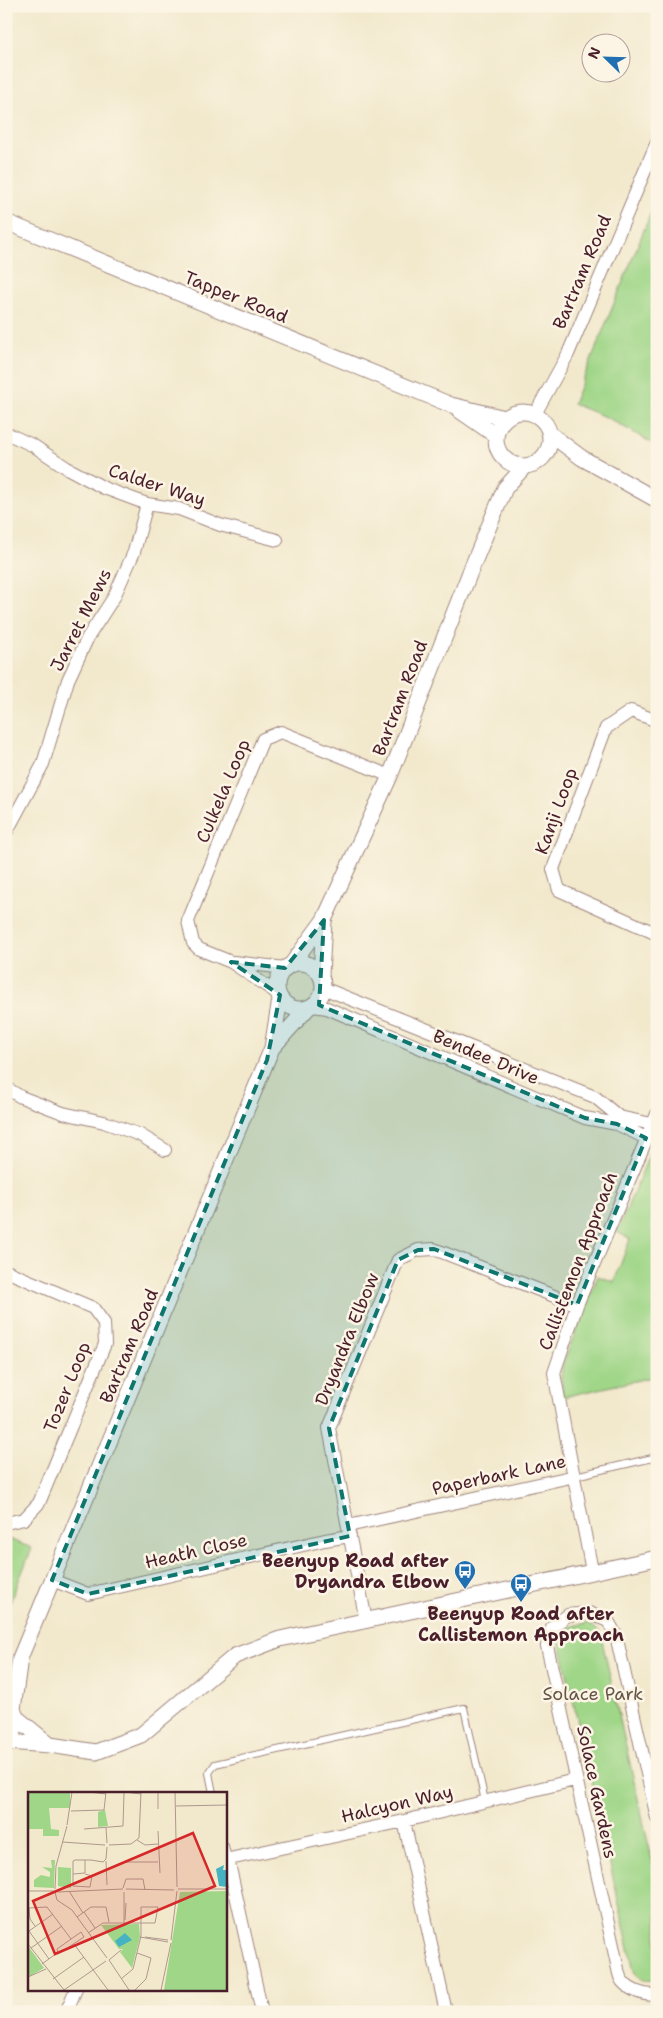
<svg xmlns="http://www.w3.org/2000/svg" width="663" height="2018" viewBox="0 0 663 2018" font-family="'Shantell Sans',sans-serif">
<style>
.green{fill:#9fd687;stroke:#747a59}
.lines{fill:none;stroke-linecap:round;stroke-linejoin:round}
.service-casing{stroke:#9e847c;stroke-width:8}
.minor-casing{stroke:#9e847c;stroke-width:14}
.tertiary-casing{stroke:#9e847c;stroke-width:17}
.service{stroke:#fff;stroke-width:6}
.minor{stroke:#fff;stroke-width:12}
.tertiary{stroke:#fff;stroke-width:15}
.marked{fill:#0f766e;fill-opacity:0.2;stroke:#0f766e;stroke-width:4;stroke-dasharray:10 6;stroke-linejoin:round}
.labels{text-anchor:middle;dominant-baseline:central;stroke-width:5;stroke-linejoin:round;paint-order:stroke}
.street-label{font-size:18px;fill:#4a1f2b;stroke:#fcf5e5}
.poi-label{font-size:18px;font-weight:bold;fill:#4a1f2b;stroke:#fcf5e5;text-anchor:end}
.park-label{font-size:18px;fill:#645647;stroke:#fcf5e5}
.inset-road{fill:none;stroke:#af988c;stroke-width:1}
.view{fill:#d62828;fill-opacity:0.15;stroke:#d62828;stroke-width:2.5}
.inset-edge{fill:none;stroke:#4a1f2b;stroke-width:2.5}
</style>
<rect width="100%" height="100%" fill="#fcf5e5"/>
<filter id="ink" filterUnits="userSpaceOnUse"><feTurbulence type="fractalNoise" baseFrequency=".02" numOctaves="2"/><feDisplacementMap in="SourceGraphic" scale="10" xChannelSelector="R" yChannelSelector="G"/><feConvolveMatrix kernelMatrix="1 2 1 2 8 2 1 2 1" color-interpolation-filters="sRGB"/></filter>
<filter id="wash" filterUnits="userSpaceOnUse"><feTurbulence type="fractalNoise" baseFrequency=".0096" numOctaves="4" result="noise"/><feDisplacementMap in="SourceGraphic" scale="20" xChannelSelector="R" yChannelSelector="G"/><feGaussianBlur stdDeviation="1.12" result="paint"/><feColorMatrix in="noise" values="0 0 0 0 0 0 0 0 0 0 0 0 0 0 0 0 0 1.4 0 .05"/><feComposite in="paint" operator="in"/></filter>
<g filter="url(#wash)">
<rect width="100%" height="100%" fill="#f2e9cd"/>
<!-- green -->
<path class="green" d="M 657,198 L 657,446 L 608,418 L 573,404 Z
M 657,1136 L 657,1376 L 563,1397 L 561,1377 L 563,1363 L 598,1276 L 614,1282 L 630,1239 L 617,1232 Z
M 6,1538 L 32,1548 L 6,1612 Z
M 588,1623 L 600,1632 L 657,1882 L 657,1979 C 646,1982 640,1981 634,1971 L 560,1643 C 560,1627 574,1625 588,1623 Z"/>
</g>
<g filter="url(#ink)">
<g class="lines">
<!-- service casing -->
<g class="service-casing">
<path id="service" d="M 575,1476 L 657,1457
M 213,1793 L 209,1773 L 215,1764 L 464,1708 L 485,1801
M 225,1846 L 228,1859"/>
</g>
<!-- minor casing -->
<g class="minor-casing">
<path id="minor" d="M 535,414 L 568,354 L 657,142
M 6,433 L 34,446 L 67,468 L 104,488 L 147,504 L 179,509 L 220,525 L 277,540
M 657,721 L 631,711 L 606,728 L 553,869 L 559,890 L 657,934
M 6,833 L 43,764 L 68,680 L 88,637 L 114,597 L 134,552 L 147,504
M 234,962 L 285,968
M 323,988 L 595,1097 L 619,1117 L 652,1124
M 277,993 L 231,962 L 199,949 L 193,943 L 188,921 L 263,739 L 281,732 L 390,776
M 313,1006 L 327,1008 L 585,1118 L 617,1124 L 646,1138
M 6,1088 L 21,1097 L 63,1113 L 104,1122 L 140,1135 L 165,1150
M 6,1271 L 93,1308 L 104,1323 L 105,1344 L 39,1503 L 24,1519 L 6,1523
M 348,1526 L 575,1476
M 592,1571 L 554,1373 L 577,1305 L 657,1114
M 52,1580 L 88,1594 L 325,1540 L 350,1536
M 366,1621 L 329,1428 L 398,1260 L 418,1250 L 434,1249 L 577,1305
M 657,1818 L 616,1635 L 608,1621 L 589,1613 L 568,1615 L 552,1627 L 547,1646 L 617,1964 C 618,1969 619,1977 622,1981 C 629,1990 646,1997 657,1994
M 404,1821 L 446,2012
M 228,1859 L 262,2012
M 225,1860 L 404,1821 L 575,1780
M 66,2012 L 76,1989"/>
</g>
<!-- tertiary casing -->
<g class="tertiary-casing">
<path id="tertiary" d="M 6,222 L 451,405 L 505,418
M 459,410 L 495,435
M496 439a27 27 0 1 1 54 0a27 27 0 1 1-54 0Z
M 550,434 L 582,458 L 657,500
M277 986a23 23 0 1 1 46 0a23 23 0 1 1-46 0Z
M 291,965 L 324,920 L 390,776 L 472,567 L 505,488 L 524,467
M 321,975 L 324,920
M 272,1048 L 307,1009
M 13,1709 L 20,1658 L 267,1060 L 272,1048 L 280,999
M 17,1718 L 50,1745
M 6,1741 C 20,1729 19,1714 7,1702
M 6,1742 L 50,1745 L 96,1752 L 141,1735 L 235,1656 L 280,1639 L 657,1558"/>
</g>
<!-- service -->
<use href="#service" class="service"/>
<!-- minor -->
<use href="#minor" class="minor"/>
<!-- tertiary -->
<use href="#tertiary" class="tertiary"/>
</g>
</g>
<!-- marked area -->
<path class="marked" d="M 324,920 L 319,1005 L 585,1118 L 617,1124 L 646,1138 L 577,1305 L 434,1249 L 418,1250 L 398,1260 L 329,1428 L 350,1536 L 88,1594 L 52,1580 L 267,1060 L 280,995 L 231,962 L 285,968 Z"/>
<!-- icons -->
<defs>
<g id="bus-pin" transform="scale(1.125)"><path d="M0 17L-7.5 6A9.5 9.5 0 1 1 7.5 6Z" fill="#1f6fb2" stroke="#fcf5e5"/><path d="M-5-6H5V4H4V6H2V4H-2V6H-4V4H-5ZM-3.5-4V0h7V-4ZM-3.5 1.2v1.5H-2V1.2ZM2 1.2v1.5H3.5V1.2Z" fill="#fff"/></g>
</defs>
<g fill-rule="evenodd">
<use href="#bus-pin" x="465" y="1571"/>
<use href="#bus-pin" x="521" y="1584"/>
</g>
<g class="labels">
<!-- street labels -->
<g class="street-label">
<text transform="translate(582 272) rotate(-67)">Bartram Road</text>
<text transform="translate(236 297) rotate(22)">Tapper Road</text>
<text transform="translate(157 485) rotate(18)">Calder Way</text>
<text transform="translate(81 620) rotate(-63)">Jarret Mews</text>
<text transform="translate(400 698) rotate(-69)">Bartram Road</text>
<text transform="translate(223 791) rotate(-67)">Culkela Loop</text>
<text transform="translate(556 811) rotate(-70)">Kanji Loop</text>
<text transform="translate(486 1057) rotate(23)">Bendee Drive</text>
<text transform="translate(578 1261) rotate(-69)">Callistemon Approach</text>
<text transform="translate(347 1339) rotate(-68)">Dryandra Elbow</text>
<text transform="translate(129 1346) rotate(-67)">Bartram Road</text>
<text transform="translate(67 1387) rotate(-68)">Tozer Loop</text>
<text transform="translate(499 1475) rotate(-12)">Paperbark Lane</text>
<text transform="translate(196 1551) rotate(-13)">Heath Close</text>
<text transform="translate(597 1792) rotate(78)">Solace Gardens</text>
<text transform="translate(397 1804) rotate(-13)">Halcyon Way</text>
</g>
<!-- poi labels -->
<g class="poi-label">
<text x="449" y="1561">Beenyup Road after<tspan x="449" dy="21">Dryandra Elbow</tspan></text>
<text x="521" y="1614" text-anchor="middle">Beenyup Road after<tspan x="521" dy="21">Callistemon Approach</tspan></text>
</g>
<!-- park labels -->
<g class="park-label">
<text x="593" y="1694">Solace Park</text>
</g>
</g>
<!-- overview -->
<g transform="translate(28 1792)">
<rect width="199" height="199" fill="#f2e9cd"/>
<path d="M 0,0 L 42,0 L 42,16 L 21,16 L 23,37 L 31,38 L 31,44 L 15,44 L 15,37 L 0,37 ZM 77,18 L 80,34 L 70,35 L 70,20 ZM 23,68 L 27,68 L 26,96 L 6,95 L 6,88 L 13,83 L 22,85 L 22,80 L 14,75 L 24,76 ZM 30,75 L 43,76 L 43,96 L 30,94 ZM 199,99 L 199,198 L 136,198 L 152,100 ZM 111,132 L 112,145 L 104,176 L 92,160 L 95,157 L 91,157 L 73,133 ZM 0,154 L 16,176 L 2,184 L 0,183 Z" fill="#9fd687"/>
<path d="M 196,73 L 195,78 L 198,78 L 199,95 L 191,94 L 188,77 ZM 97,141 L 104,148 L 91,155 L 87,149 Z" fill="#46b3c2"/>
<path class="inset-road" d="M 61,0 L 78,2M 96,0 L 113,2M 130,0 L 130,17M 147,0 L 149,95M 148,14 L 199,13M 43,19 L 76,18 L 78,0M 39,33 L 44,0M 78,36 L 79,51M 56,37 L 95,34 L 96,1M 130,39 L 132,81M 109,48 L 117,53 L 130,52M 34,50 L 77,53M 81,53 L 103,52 L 111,46 L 113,0M 57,68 L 57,81 L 45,82 L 45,69 L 47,68 L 63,68 L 75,70 L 78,67 L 79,55M 78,69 L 79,93M 96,70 L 130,70M 45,82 L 45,94 L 62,95 L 64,84 L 57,82M 95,96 L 98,87 L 115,87 L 117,98M 27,97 L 28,74 L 39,34M 98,97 L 146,98M 150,97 L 199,97M 0,99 L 26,99M 41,99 L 55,121M 27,100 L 29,108 L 44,118 L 79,166M 30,100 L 95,97M 96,100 L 96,131M 56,120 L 67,136M 49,125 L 63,115 L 78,115 L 81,130M 97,128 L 98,111M 7,134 L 2,127 L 1,116 L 19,115 L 43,147M 1,139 L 21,167M 1,139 L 25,122M 53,140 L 56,145 L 30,162 L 29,157 ZM 60,141 L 75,131 L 127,131 L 130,115 L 113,115 L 113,144 L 105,177 L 93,187M 112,145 L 140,150M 117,145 L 140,148M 143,148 L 149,99M 0,152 L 36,198M 46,152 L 80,198M 3,156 L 34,134M 81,168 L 101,198M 81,168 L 93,158M 14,172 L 29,161M 0,185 L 18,177M 25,187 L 56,165M 36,198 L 78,169M 107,198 L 118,187 L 123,166 L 109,161M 133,198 L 143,151"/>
<path class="view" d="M 165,41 L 187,94 L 27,162 L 5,109 Z"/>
<rect width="199" height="199" class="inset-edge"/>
</g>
<!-- margin -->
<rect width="663" height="2018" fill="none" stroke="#fcf5e5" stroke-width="25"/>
<!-- north arrow -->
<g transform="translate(606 58) rotate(293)"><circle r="24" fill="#fcf5e5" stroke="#b59f9b"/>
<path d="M0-4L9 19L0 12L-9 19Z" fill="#1f6fb2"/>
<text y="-8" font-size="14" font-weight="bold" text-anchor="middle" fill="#4a1f2b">N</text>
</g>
</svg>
